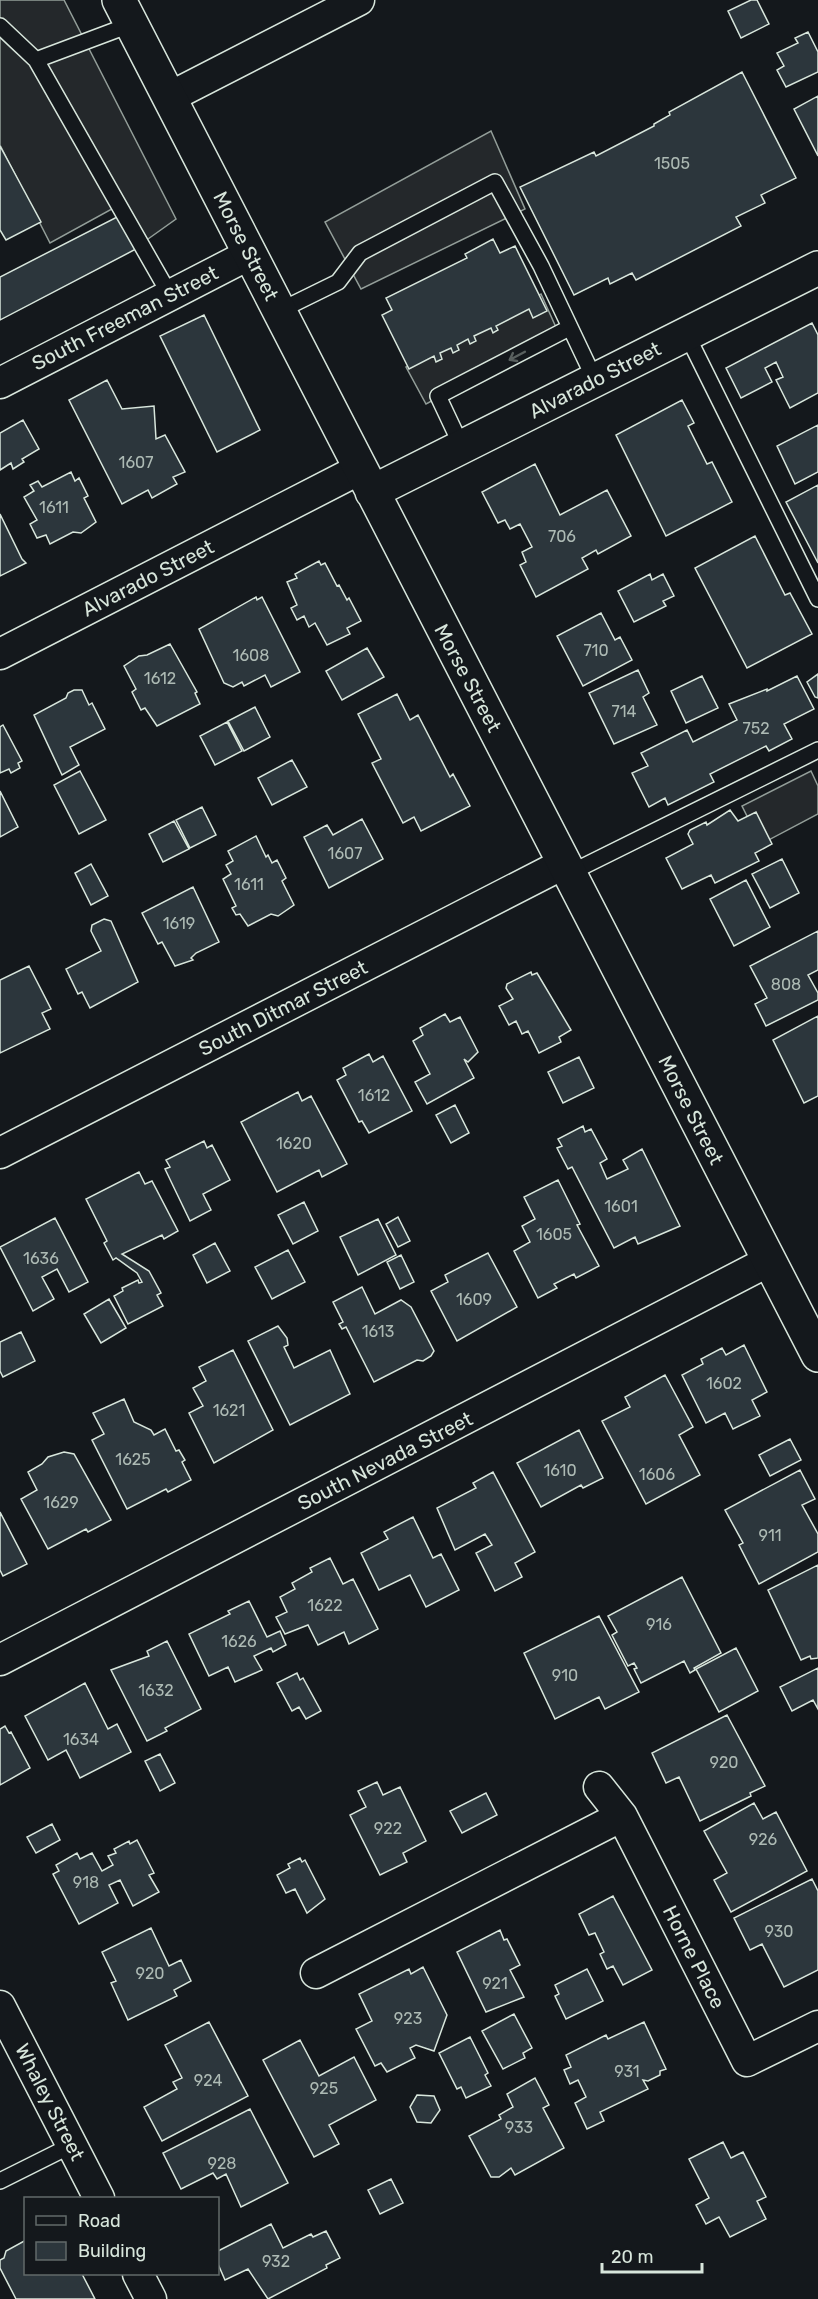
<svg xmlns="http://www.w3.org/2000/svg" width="818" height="2299" viewBox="0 0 818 2299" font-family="Rubik,sans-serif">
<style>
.parking{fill:#24282b;stroke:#939e99;stroke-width:1.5}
.building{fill:#2c363c;stroke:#d8e6dc;stroke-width:1.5}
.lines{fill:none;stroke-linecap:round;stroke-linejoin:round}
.lane-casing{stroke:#d8e6dc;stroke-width:18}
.street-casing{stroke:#d8e6dc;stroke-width:33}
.secondary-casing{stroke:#d8e6dc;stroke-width:36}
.lane{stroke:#14181c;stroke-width:15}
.street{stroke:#14181c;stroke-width:30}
.secondary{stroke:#14181c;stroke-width:33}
.oneway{stroke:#59605f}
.labels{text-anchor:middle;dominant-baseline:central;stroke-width:4.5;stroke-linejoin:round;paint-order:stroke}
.number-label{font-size:16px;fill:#adbab4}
.street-label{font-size:20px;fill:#d8e6dc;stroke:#14181c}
</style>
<rect width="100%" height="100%" fill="#14181c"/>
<!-- parking -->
<path class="parking" d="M 0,0 L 64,0 L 176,219 L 141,244 L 119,205 L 50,243 L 0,145 Z
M 491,131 L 525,209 L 361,289 L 325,222 Z
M 541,294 L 559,334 L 426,404 L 406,367 Z
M 811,771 L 818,786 L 818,814 L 761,844 L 742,806 Z"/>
<!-- building -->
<path class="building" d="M 751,0 L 757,0 L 769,24 L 741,38 L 728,11 Z
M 808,32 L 818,52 L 818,72 L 786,87 L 777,70 L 784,66 L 777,53 L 798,43 L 795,38 Z
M 742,72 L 796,178 L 761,195 L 765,203 L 736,217 L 741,226 L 636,280 L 632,273 L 610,284 L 608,278 L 574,295 L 520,187 L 594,152 L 596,156 L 654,126 L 654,124 L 670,115 L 669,112 Z
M 818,96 L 818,156 L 794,109 Z
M 0,146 L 41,222 L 6,240 L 0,230 Z
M 119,216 L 136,249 L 0,320 L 0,277 Z
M 493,239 L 500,253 L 515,246 L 547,311 L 533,318 L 529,309 L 496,326 L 498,330 L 493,333 L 491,328 L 474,336 L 476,341 L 470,344 L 468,339 L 457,345 L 459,350 L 453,353 L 451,348 L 440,353 L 442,359 L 436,362 L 434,356 L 409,369 L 382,315 L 392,310 L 386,298 L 467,258 L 465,254 Z
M 204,315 L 260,430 L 217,452 L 160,336 Z
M 812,323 L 818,335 L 818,393 L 790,408 L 776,380 L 783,377 L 776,362 L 765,368 L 772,382 L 741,398 L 726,368 Z
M 107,380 L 122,409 L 154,406 L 156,439 L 165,435 L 185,472 L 173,477 L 177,484 L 152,498 L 148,490 L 122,504 L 69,400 Z
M 682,400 L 694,423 L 688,426 L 707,464 L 712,462 L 732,502 L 666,536 L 616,435 Z
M 23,420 L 39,449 L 22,459 L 24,462 L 13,469 L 11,463 L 0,470 L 0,433 Z
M 818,425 L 818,472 L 795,484 L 777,446 Z
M 535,464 L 560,515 L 607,490 L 631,536 L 598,554 L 596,550 L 582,558 L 588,569 L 536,597 L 520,565 L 526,562 L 522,552 L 532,547 L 520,524 L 510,529 L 505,520 L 498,523 L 482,492 Z
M 71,472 L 75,481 L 79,478 L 88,496 L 84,498 L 96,522 L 81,533 L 73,532 L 50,544 L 46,535 L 37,538 L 30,524 L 37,520 L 24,497 L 34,491 L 30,485 L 38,481 L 42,487 Z
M 818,485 L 818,563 L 786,502 Z
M 0,514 L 22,559 L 26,563 L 0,576 Z
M 755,536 L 785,595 L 790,593 L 812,634 L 747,668 L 695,568 Z
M 319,561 L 321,565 L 325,563 L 337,586 L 339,585 L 347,600 L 349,598 L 361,621 L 347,628 L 350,634 L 327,645 L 315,623 L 309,627 L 304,616 L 297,620 L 291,608 L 297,605 L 287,582 L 297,578 L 295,574 Z
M 650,574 L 652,580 L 663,574 L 674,596 L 663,601 L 666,606 L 634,622 L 618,591 Z
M 256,597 L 257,600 L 262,597 L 300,672 L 271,687 L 265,675 L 244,686 L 242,682 L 233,687 L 224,683 L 199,629 Z
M 601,613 L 615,640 L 620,637 L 632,660 L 583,686 L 557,636 Z
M 170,644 L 197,692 L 195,693 L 200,704 L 157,726 L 145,708 L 141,710 L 132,692 L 136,689 L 124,666 L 139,656 L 147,655 Z
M 367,648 L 384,677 L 342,700 L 326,671 Z
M 638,670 L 649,693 L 643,697 L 657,725 L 614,744 L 589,693 Z
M 818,674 L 818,698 L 815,697 L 807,682 Z
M 702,676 L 718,708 L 686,723 L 671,691 Z
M 797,676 L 814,709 L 784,724 L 792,739 L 769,751 L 766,746 L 710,774 L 714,782 L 668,805 L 665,798 L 649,807 L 632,773 L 648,766 L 641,753 L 687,730 L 693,742 L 737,720 L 729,704 L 767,689 L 767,691 Z
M 74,690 L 82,690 L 89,705 L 92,703 L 105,729 L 70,747 L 79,765 L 62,775 L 34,715 L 66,698 L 68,693 Z
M 397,694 L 410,720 L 418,715 L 450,777 L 453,774 L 470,806 L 421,831 L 414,817 L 403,823 L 372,763 L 381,759 L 358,714 Z
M 255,707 L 270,737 L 244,751 L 228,721 Z
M 227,722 L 242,751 L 215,765 L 200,736 Z
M 3,725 L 22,761 L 18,763 L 20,768 L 11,773 L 9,769 L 0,773 L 0,727 Z
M 292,760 L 307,787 L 272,805 L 258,778 Z
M 80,771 L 106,820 L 79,834 L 54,785 Z
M 0,791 L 18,827 L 0,837 Z
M 202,807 L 216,835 L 190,848 L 176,820 Z
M 730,810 L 738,821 L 756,812 L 772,844 L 755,853 L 759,861 L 715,883 L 711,875 L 682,889 L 666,858 L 693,844 L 688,834 L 690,830 L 706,822 L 707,825 Z
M 362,819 L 383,859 L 329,888 L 304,837 L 327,825 L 333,835 Z
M 174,821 L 189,849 L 163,862 L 149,834 Z
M 256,836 L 266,857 L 268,855 L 272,863 L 277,860 L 286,878 L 282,881 L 294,905 L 278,916 L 271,914 L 248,926 L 240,914 L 236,915 L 232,908 L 236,906 L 223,879 L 231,874 L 226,865 L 233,861 L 228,851 Z
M 782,859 L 799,893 L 770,908 L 752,874 Z
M 91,864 L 108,896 L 91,905 L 75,873 Z
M 746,880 L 770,927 L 734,946 L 710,899 Z
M 193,887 L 219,942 L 196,953 L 191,958 L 193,960 L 175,966 L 162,942 L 158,944 L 142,913 Z
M 104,919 L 111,921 L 138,982 L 90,1008 L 82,992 L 78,994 L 66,969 L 101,951 L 91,931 L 92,925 Z
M 818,931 L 818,970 L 808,975 L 818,993 L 818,1000 L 766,1026 L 755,1004 L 767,998 L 750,966 Z
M 29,966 L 51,1009 L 42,1013 L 50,1029 L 0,1053 L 0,980 Z
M 531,972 L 532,975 L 537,973 L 571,1030 L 559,1037 L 561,1042 L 539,1053 L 528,1031 L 522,1034 L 516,1021 L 509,1025 L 499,1006 L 513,999 L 506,988 L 507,984 Z
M 445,1014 L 450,1022 L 460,1017 L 478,1052 L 468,1062 L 464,1059 L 474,1078 L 427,1104 L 415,1082 L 430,1074 L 413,1041 L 423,1035 L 420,1028 Z
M 818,1016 L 818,1096 L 804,1103 L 773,1040 Z
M 369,1054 L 373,1062 L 383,1056 L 412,1111 L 369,1133 L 362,1121 L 359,1122 L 337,1080 L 346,1075 L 343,1068 Z
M 579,1057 L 594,1088 L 563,1103 L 548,1072 Z
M 298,1092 L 302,1101 L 311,1096 L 347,1164 L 322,1177 L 319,1170 L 277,1192 L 241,1122 Z
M 455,1105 L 469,1133 L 451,1143 L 436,1115 Z
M 583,1126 L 585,1132 L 591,1129 L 607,1159 L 600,1163 L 607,1179 L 628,1169 L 623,1160 L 642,1149 L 680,1226 L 638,1244 L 635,1237 L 614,1248 L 572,1167 L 568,1169 L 557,1148 L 562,1146 L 558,1139 Z
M 204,1141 L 207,1148 L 212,1145 L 230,1180 L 203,1194 L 211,1210 L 190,1221 L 165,1169 L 170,1167 L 166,1160 Z
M 139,1172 L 145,1184 L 152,1181 L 178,1231 L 164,1239 L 162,1235 L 122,1254 L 149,1271 L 161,1293 L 157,1295 L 163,1306 L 128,1324 L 114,1296 L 123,1291 L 122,1288 L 138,1280 L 139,1283 L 142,1282 L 137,1273 L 116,1258 L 113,1260 L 104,1243 L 107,1241 L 86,1199 Z
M 558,1180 L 580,1224 L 577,1225 L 599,1266 L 576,1278 L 574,1274 L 554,1284 L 557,1288 L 538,1298 L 514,1251 L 530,1242 L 522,1226 L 535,1219 L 524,1197 Z
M 304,1202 L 318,1231 L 293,1244 L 278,1215 Z
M 398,1217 L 410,1241 L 398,1247 L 386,1224 Z
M 55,1218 L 88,1282 L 69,1292 L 57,1269 L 42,1277 L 54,1299 L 33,1311 L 0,1247 Z
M 378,1219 L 396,1255 L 358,1275 L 340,1237 Z
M 215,1243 L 230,1271 L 207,1283 L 193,1255 Z
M 288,1250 L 305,1282 L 272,1299 L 255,1267 Z
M 488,1253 L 517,1307 L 457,1341 L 431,1291 L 448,1282 L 445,1275 Z
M 401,1255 L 414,1282 L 400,1289 L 387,1262 Z
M 362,1287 L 375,1314 L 401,1300 L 411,1307 L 434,1351 L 431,1356 L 423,1361 L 417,1360 L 374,1382 L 346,1327 L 342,1329 L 339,1324 L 343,1322 L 333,1302 Z
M 109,1299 L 126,1328 L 101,1343 L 84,1314 Z
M 278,1326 L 287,1338 L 288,1345 L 284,1347 L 294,1368 L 330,1350 L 350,1394 L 290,1425 L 248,1341 Z
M 21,1332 L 35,1361 L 3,1377 L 0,1371 L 0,1342 Z
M 744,1345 L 767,1392 L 752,1400 L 760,1416 L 733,1429 L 725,1413 L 706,1423 L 682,1375 L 703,1364 L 701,1359 L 722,1348 L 726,1355 Z
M 233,1350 L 273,1430 L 214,1463 L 189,1413 L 203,1406 L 193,1388 L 206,1381 L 199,1367 Z
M 665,1375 L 693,1427 L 679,1435 L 700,1475 L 646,1504 L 602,1421 L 630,1407 L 625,1397 Z
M 124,1399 L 134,1422 L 151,1430 L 154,1435 L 165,1429 L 176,1451 L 179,1450 L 185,1460 L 182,1462 L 191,1480 L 168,1492 L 166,1489 L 127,1509 L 92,1440 L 104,1434 L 93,1413 Z
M 579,1430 L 603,1478 L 583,1488 L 581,1485 L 541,1507 L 517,1463 Z
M 790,1439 L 801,1460 L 770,1476 L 759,1455 Z
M 64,1452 L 74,1454 L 111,1520 L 88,1532 L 86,1529 L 48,1549 L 21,1499 L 37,1490 L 28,1472 L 42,1464 L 48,1457 Z
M 800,1470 L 815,1499 L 802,1505 L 818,1534 L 818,1552 L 759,1584 L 739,1545 L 743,1543 L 725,1510 Z
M 493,1472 L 535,1552 L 515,1563 L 522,1577 L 495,1591 L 476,1553 L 492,1545 L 485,1534 L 455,1550 L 437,1508 L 476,1488 L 473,1483 Z
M 0,1512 L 27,1564 L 3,1576 L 0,1570 Z
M 413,1517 L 433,1558 L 441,1554 L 459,1590 L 426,1607 L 410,1575 L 379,1590 L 361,1553 L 388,1539 L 384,1532 Z
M 330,1558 L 343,1584 L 353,1579 L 378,1629 L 349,1644 L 344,1632 L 318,1645 L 308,1625 L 285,1634 L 276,1617 L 287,1612 L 280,1597 L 295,1589 L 292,1583 L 312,1572 L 310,1568 Z
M 818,1565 L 818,1658 L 811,1659 L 810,1656 L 801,1660 L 768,1590 Z
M 682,1577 L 721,1653 L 694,1668 L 695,1670 L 690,1673 L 684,1661 L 641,1683 L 634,1669 L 637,1668 L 634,1663 L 628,1666 L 612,1635 L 617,1632 L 608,1616 Z
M 249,1601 L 267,1637 L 280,1631 L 286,1645 L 273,1652 L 271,1648 L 254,1656 L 262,1670 L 235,1682 L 228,1667 L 209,1676 L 189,1634 L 230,1614 L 228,1611 Z
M 599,1616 L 639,1692 L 605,1709 L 599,1697 L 555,1719 L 524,1653 Z
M 167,1641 L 201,1709 L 165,1728 L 167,1731 L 147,1741 L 111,1670 L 149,1656 L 147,1651 Z
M 736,1648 L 758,1691 L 719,1712 L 696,1669 Z
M 818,1668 L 818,1709 L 813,1700 L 792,1711 L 780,1687 Z
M 297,1673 L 300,1680 L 303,1678 L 321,1711 L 306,1719 L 299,1707 L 292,1711 L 277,1683 Z
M 85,1683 L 108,1729 L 117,1724 L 131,1752 L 80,1778 L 66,1750 L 48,1760 L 25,1716 Z
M 727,1715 L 765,1786 L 750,1793 L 751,1796 L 700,1821 L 679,1777 L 666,1783 L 652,1753 Z
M 5,1726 L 9,1733 L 11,1732 L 30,1768 L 0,1785 L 0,1729 Z
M 160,1754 L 175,1783 L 160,1791 L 145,1761 Z
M 377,1782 L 383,1795 L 400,1787 L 426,1841 L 403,1853 L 407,1862 L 380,1875 L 350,1815 L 366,1807 L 358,1791 Z
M 486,1793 L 497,1815 L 462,1833 L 450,1811 Z
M 754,1803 L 763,1819 L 776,1812 L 807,1871 L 731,1912 L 714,1880 L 727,1873 L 704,1831 Z
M 52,1824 L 60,1840 L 36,1853 L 27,1837 Z
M 137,1840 L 154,1873 L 149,1875 L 159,1892 L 133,1906 L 120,1880 L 109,1885 L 118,1903 L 79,1924 L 53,1874 L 59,1871 L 56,1865 L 77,1853 L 80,1859 L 92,1853 L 102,1871 L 113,1865 L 108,1856 L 116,1853 L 114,1849 L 129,1841 L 130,1844 Z
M 300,1858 L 302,1862 L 305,1860 L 325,1899 L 307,1913 L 295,1889 L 286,1893 L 277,1875 L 290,1868 L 288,1864 Z
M 812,1879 L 818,1891 L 818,1970 L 784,1987 L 762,1944 L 750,1950 L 734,1918 Z
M 613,1896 L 652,1970 L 623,1985 L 613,1966 L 607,1969 L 600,1954 L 604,1952 L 595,1933 L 589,1935 L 579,1914 Z
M 151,1928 L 169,1966 L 181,1960 L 191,1981 L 174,1990 L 177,1996 L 128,2020 L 111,1983 L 116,1981 L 102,1952 Z
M 500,1930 L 504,1940 L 507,1939 L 520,1965 L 510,1970 L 524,1997 L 486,2012 L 457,1952 Z
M 423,1967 L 447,2015 L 434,2051 L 416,2045 L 410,2048 L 415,2058 L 387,2072 L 381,2063 L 375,2066 L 356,2029 L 372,2021 L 359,1994 L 409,1969 L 411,1974 Z
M 587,1969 L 603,2001 L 566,2019 L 555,1996 L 559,1994 L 555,1985 Z
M 514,2014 L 532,2048 L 523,2053 L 525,2058 L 503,2069 L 482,2031 Z
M 209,2022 L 248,2096 L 162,2141 L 144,2107 L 177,2089 L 173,2082 L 182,2078 L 165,2045 Z
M 644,2022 L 666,2069 L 660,2071 L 660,2075 L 648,2081 L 643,2080 L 648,2089 L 600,2112 L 604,2121 L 587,2129 L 575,2103 L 586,2097 L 578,2080 L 570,2084 L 564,2070 L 571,2067 L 566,2055 L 606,2035 L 608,2039 Z
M 470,2037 L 488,2073 L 485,2075 L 491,2086 L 466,2098 L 461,2087 L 457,2089 L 439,2053 Z
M 300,2040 L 319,2076 L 354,2057 L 376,2100 L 329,2125 L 339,2144 L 314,2157 L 263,2060 Z
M 535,2078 L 549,2105 L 543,2108 L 564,2148 L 515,2175 L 511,2168 L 499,2177 L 491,2177 L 469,2136 L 501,2119 L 499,2115 L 513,2107 L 507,2094 Z
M 417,2095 L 434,2096 L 440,2110 L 431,2123 L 417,2122 L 410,2107 Z
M 250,2109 L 288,2183 L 241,2207 L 226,2174 L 217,2179 L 213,2173 L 181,2189 L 163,2153 Z
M 723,2142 L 731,2158 L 743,2152 L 766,2197 L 757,2201 L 766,2219 L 730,2237 L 719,2217 L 706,2224 L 696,2205 L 709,2198 L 689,2159 Z
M 391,2179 L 403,2203 L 380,2214 L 368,2190 Z
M 271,2224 L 283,2248 L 311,2234 L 313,2237 L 326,2231 L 340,2258 L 326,2265 L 327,2268 L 268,2299 L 248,2269 L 225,2280 L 218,2264 L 218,2251 Z
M 26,2240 L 26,2274 L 82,2274 L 95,2299 L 16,2299 L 0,2268 L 0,2260 L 4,2258 L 6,2251 Z"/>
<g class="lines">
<!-- lane casing -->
<g class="lane-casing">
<path id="lane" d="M 0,26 L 36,60 L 170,295
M 36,60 L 132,24
M 279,311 L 338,282 L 360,253 L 495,182 L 541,266 L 595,380
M 686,333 L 818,599
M 462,447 L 438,396 L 569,328
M 570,873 L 818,750
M 0,2181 L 72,2145"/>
</g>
<!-- street casing -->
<g class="street-casing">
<path id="street" d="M 170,97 L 359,0
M 0,383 L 250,254
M 0,654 L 360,469
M 0,1153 L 565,863
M 0,1660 L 769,1261
M 599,1787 L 622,1816 L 747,2061 L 818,2026
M 316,1973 L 622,1816
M 0,2006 L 99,2198
M 138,2274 L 151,2299"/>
</g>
<!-- secondary casing -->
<g class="secondary-casing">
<path id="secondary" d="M 119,0 L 818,1355
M 372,492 L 818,268"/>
</g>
<!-- lane -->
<use href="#lane" class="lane"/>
<!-- street -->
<use href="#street" class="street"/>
<!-- secondary -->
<use href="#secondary" class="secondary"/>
</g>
<!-- one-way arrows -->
<defs><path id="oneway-shaft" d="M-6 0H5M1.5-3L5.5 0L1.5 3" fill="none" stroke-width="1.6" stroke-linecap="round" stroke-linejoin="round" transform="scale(1.5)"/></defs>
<use class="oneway" href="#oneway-shaft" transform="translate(517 356) rotate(152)"/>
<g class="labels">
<!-- number labels -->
<g class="number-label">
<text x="672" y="163">1505</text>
<text x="136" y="462">1607</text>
<text x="54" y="507">1611</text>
<text x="562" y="536">706</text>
<text x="596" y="650">710</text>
<text x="251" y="655">1608</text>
<text x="160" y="678">1612</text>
<text x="624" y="711">714</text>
<text x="756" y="728">752</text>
<text x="345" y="853">1607</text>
<text x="249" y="884">1611</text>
<text x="179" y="923">1619</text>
<text x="786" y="984">808</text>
<text x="374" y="1095">1612</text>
<text x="294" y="1143">1620</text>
<text x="621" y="1206">1601</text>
<text x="554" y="1234">1605</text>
<text x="41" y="1258">1636</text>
<text x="474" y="1299">1609</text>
<text x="378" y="1331">1613</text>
<text x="724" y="1383">1602</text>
<text x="229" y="1410">1621</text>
<text x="133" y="1459">1625</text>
<text x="560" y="1470">1610</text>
<text x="657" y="1474">1606</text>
<text x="61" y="1502">1629</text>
<text x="770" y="1535">911</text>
<text x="325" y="1605">1622</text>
<text x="659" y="1624">916</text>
<text x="239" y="1641">1626</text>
<text x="565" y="1675">910</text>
<text x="156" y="1690">1632</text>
<text x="81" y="1739">1634</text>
<text x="724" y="1762">920</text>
<text x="388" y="1828">922</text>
<text x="763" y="1839">926</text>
<text x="86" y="1882">918</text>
<text x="779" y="1931">930</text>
<text x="150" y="1973">920</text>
<text x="495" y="1983">921</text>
<text x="408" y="2018">923</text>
<text x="627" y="2071">931</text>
<text x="208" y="2080">924</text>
<text x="324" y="2088">925</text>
<text x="519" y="2127">933</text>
<text x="222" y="2163">928</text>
<text x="276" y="2261">932</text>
</g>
<!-- street labels -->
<g class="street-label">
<text transform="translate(246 246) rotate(63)">Morse Street</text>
<text transform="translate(125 318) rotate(-27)">South Freeman Street</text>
<text transform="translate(595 380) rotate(-27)">Alvarado Street</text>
<text transform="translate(148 578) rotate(-27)">Alvarado Street</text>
<text transform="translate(468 678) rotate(62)">Morse Street</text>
<text transform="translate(283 1008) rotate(-27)">South Ditmar Street</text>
<text transform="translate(691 1110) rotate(63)">Morse Street</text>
<text transform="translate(385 1461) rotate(-27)">South Nevada Street</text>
<text transform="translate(694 1957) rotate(63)">Horne Place</text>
<text transform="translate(50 2102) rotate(63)">Whaley Street</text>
</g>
</g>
<!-- legend -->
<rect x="24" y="2197" width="195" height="78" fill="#14181c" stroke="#626a69" stroke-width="1.5"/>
<rect x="36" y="2216" width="30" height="9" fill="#14181c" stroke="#626a69" stroke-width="1.5"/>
<text x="78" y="2227" font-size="18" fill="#d8e6dc">Road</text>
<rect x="36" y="2242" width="30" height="18" fill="#2c363c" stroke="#626a69" stroke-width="1.5"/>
<text x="78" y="2257" font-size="18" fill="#d8e6dc">Building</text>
<!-- scale -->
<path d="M602 2263v9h100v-9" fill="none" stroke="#d8e6dc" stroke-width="3"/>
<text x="611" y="2263" font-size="18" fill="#d8e6dc" stroke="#14181c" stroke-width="4.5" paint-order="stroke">20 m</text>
</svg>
